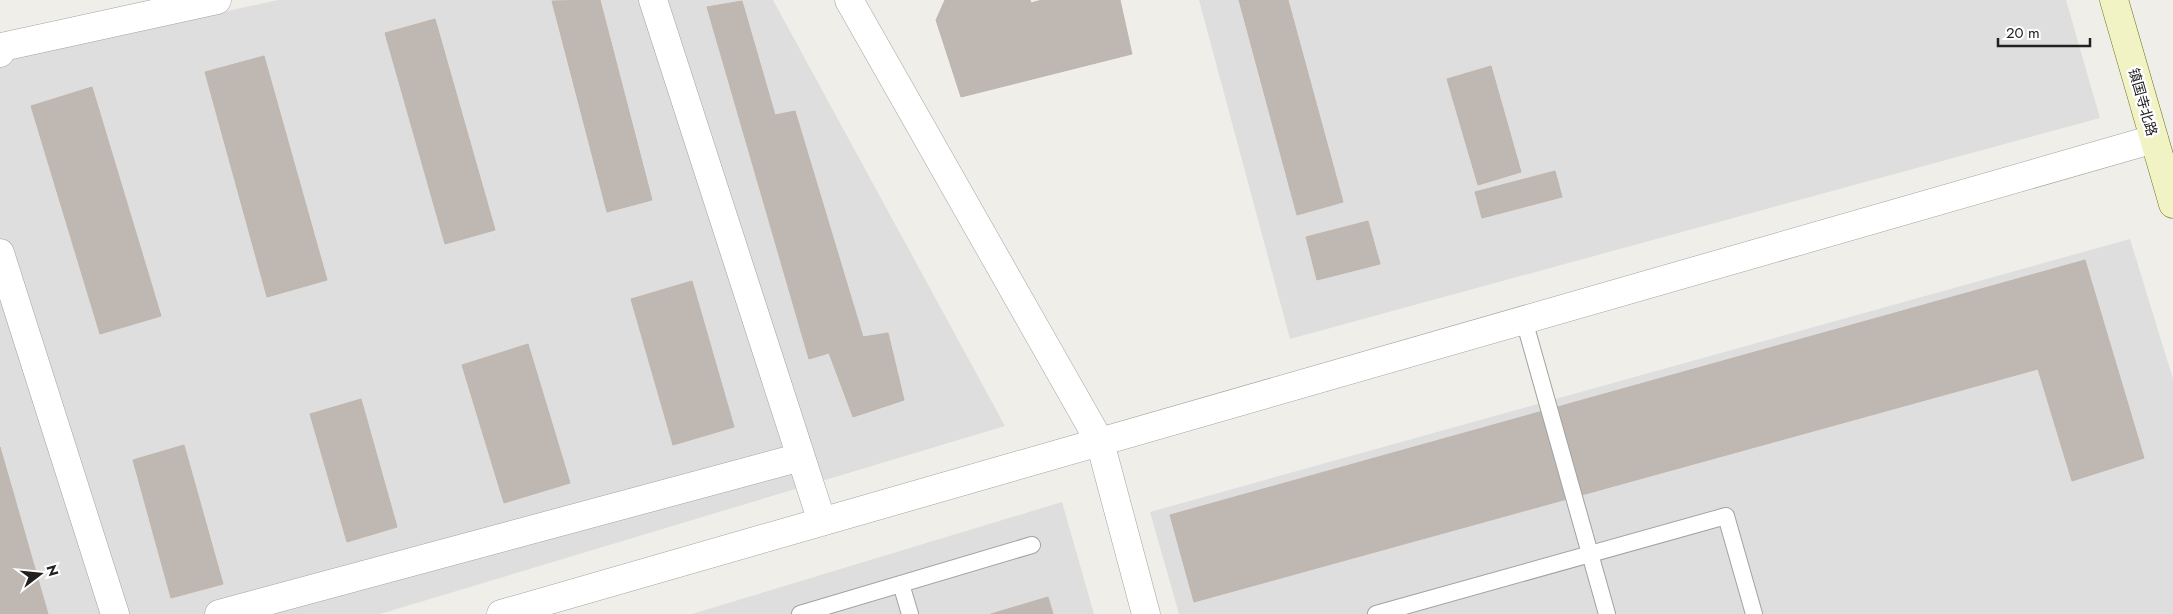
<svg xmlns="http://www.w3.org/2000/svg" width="2173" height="614" viewBox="0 0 2173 614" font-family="Jost,'Noto Sans SC',sans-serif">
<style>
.residential{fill:#dfdede}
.building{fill:#beb7b2;stroke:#c0b6ad}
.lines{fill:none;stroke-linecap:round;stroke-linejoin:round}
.lane-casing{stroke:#a2a2a2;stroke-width:18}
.street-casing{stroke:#a2a2a2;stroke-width:29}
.secondary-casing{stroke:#646e13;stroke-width:29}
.lane{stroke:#fff;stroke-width:16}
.street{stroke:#fff;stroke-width:28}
.secondary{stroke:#f1f3c5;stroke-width:28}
.labels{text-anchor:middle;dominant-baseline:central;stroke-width:4.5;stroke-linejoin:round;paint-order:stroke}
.street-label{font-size:14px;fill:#212121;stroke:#fff}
</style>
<rect width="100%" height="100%" fill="#f0eee9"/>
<!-- residential -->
<path class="residential" d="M 278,0 L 773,0 L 1005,426 L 380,614 L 0,614 L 0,61 Z
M 1199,0 L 2066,0 L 2100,118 L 1290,339 Z
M 2130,239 L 2173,379 L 2173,614 L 1179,614 L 1150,512 Z
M 1062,502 L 1094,614 L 692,614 Z"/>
<!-- building -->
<path class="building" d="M 600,0 L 652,200 L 607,212 L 552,1 Z
M 945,0 L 1030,0 L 1031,3 L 1042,0 L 1120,0 L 1132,54 L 961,97 L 936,20 Z
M 1239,0 L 1288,0 L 1343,202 L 1297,215 Z
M 742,1 L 775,115 L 795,111 L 863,337 L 888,333 L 904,400 L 853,417 L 829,353 L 809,359 L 707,7 Z
M 435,19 L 495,230 L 445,244 L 385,33 Z
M 264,56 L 327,280 L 267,297 L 205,72 Z
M 1491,66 L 1521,172 L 1478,185 L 1447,79 Z
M 92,87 L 161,316 L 100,334 L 31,106 Z
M 1555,171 L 1562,197 L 1482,218 L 1475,192 Z
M 1368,221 L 1380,264 L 1317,280 L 1306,237 Z
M 2085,260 L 2144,458 L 2072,481 L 2038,369 L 1194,602 L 1170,515 Z
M 692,281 L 734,427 L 673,445 L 631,299 Z
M 528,344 L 570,483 L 504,503 L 462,365 Z
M 361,399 L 397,527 L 347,542 L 310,414 Z
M 184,445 L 223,584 L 171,598 L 133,460 Z
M 0,447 L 48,614 L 0,614 Z
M 1048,597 L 1053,614 L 991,614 Z"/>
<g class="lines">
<!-- lane casing -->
<g class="lane-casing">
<path id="lane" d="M 1524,320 L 1607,614
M 901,584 L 910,614
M 800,614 L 1032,545
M 1376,614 L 1726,516 L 1754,614"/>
</g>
<!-- street casing -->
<g class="street-casing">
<path id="street" d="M 653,0 L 822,522
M 849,0 L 1100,442 L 1146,614
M 0,53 L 2,47 L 217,0
M 0,253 L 115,614
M 219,614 L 801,457
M 501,614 L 2154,139"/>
</g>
<!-- secondary casing -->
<g class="secondary-casing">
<path id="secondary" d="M 2114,0 L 2173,204"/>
</g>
<!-- lane -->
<use href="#lane" class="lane"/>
<!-- street -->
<use href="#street" class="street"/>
<!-- secondary -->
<use href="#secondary" class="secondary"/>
</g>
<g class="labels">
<!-- street labels -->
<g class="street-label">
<text transform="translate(2143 102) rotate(74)">镇国寺北路</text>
</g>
</g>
<!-- north arrow -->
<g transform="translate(40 574) rotate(74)" stroke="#ffffff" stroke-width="4" paint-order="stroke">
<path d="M0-4L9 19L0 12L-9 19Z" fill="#212121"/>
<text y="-8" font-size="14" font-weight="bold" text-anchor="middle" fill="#212121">N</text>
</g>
<!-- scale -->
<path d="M1998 38v8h92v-8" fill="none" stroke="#212121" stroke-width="2.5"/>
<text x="2006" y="38" font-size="15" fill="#212121" stroke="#ffffff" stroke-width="4" paint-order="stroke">20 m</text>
</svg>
